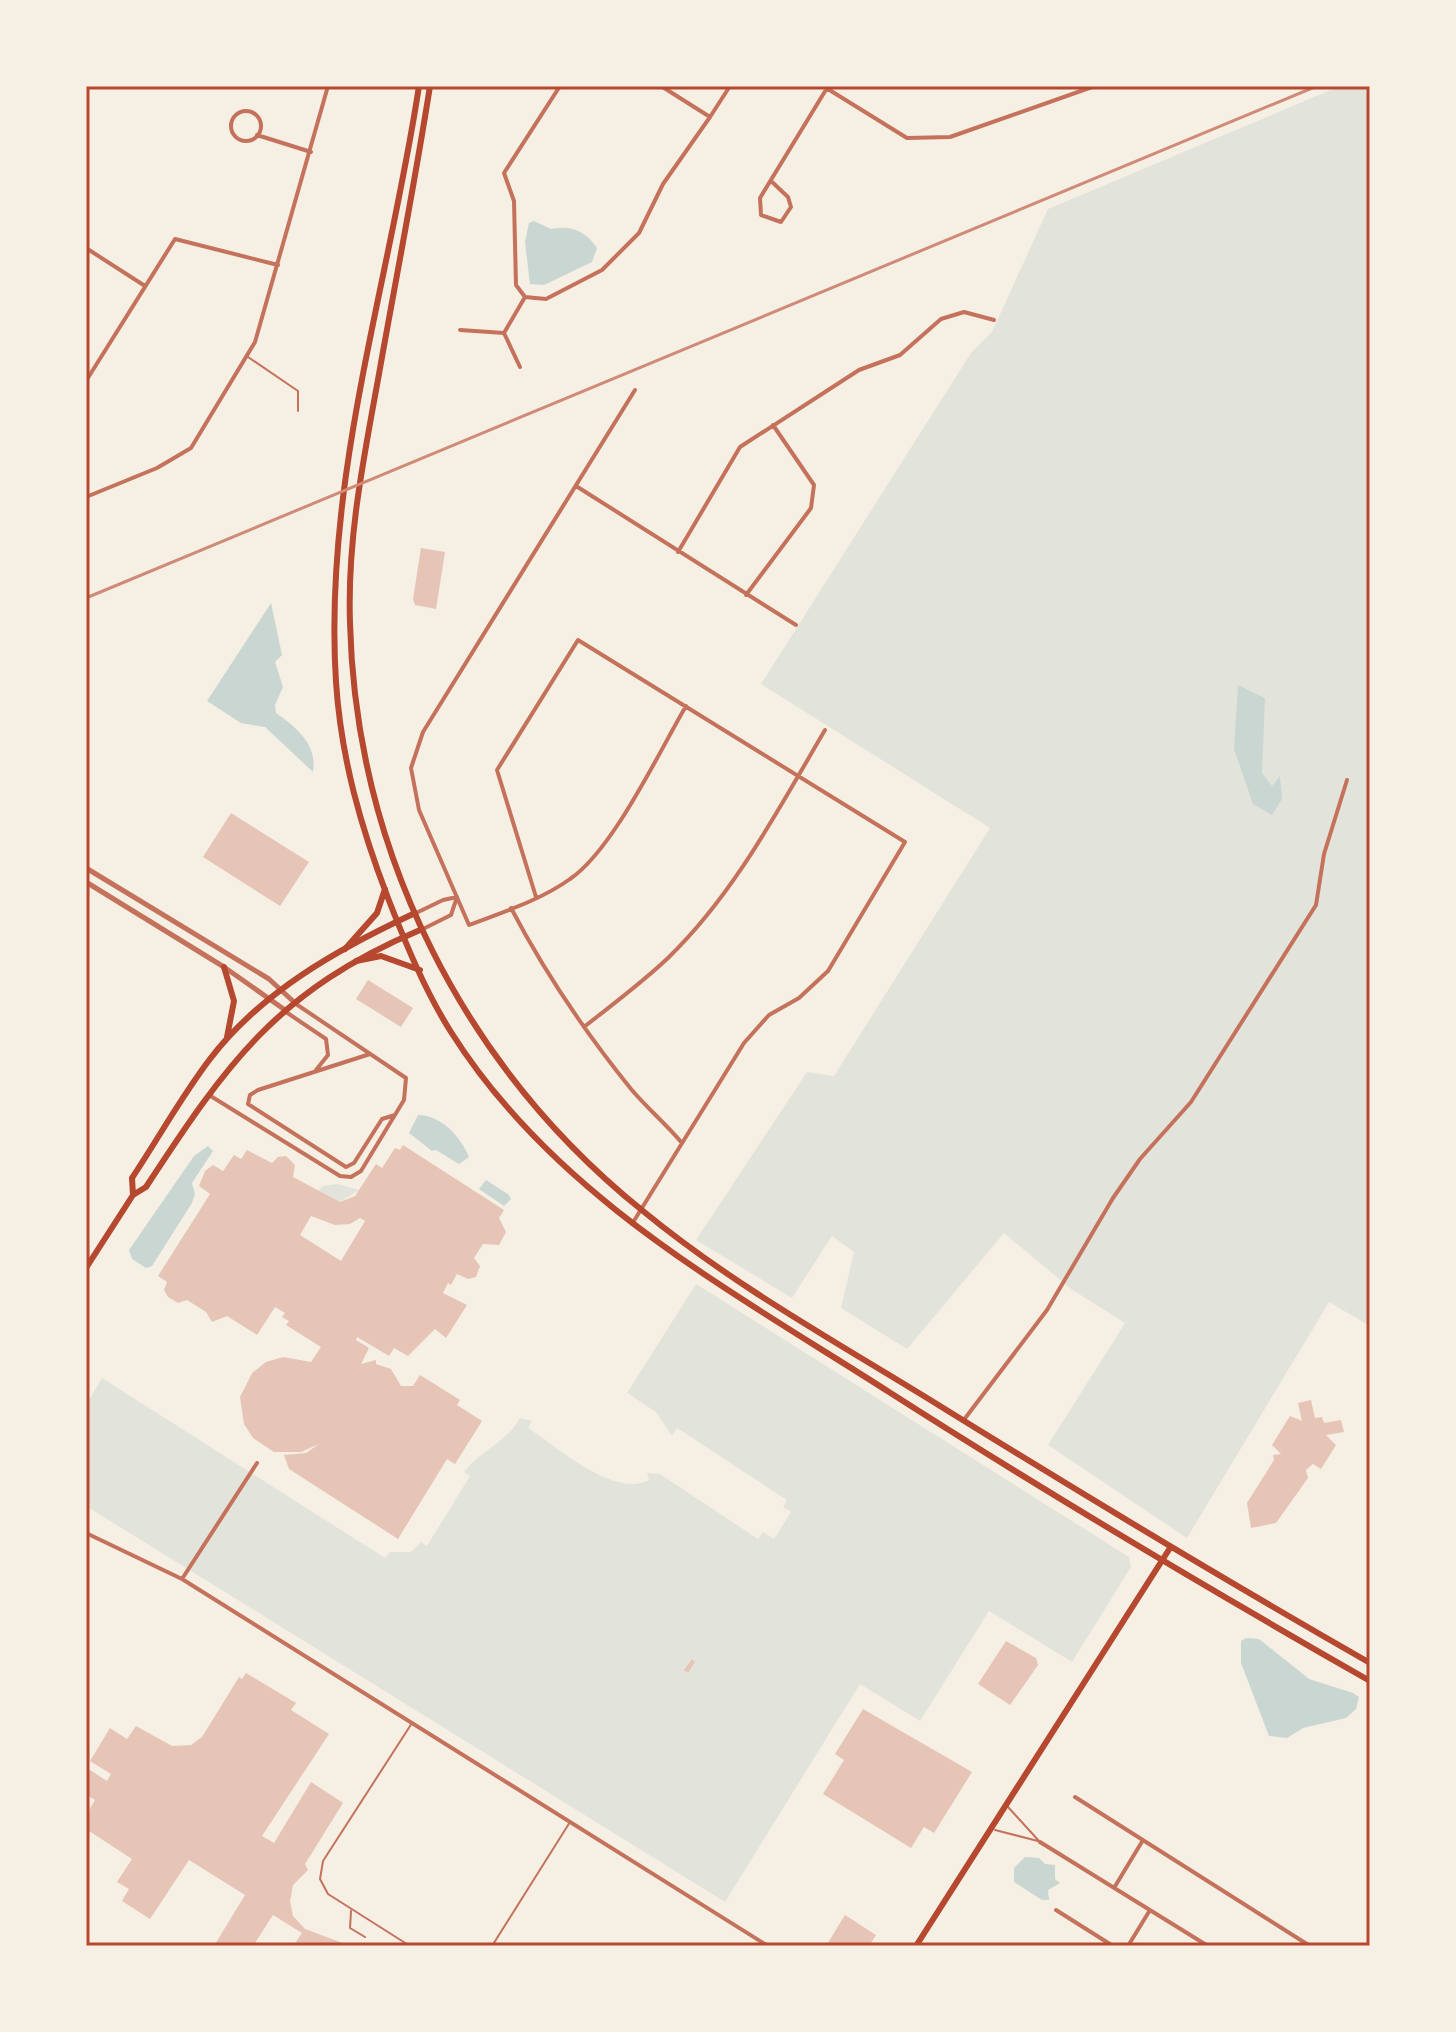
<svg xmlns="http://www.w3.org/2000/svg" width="1456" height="2032" viewBox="0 0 1456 2032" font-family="'Work Sans',sans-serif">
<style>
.green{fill:#e2e4dc}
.water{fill:#c9d6d2}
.building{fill:#e6c5b7;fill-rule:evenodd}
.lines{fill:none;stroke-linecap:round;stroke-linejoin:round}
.service{stroke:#c5725c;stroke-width:2}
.minor{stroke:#c5725c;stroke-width:4}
.tertiary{stroke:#c5725c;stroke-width:5}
.secondary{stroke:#b5482f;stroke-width:6}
.primary{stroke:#b5482f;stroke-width:6}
.rail{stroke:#cf8b77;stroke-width:3}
.neatline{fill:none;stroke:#b5482f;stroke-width:3}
</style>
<rect width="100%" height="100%" fill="#f6efe4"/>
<!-- green -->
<path class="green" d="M 1340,86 L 1370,86 L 1370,1326 L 1329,1302 L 1187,1538 L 1048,1445 L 1125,1323 L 1071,1289 L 1004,1233 L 907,1349 L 841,1308 L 854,1252 L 832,1236 L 792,1298 L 696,1240 L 807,1072 L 834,1076 L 990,828 L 761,684 L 971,353 L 992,332 L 1048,209 Z
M 338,1184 L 359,1190 L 340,1202 L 318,1192 L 322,1186 Z
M 696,1284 L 1129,1557 L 1131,1567 L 1072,1662 L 989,1611 L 920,1721 L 860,1684 L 725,1902 L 86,1506 L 86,1405 L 102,1378 L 385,1558 L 390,1552 L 411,1552 L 421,1542 L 427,1546 L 470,1476 L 464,1472 C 481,1450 506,1443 520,1418 L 532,1421 L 528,1428 C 556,1446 615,1499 649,1480 L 647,1473 L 660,1474 L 758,1539 L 763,1532 L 774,1539 L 791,1512 L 783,1507 L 787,1500 L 677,1428 L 672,1436 L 656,1412 L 627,1393 Z"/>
<!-- water -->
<path class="water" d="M 534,221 L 551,229 C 570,225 586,231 597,248 L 592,262 L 544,285 L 530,284 L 525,242 L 529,223 Z
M 271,603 L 282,655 L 275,662 L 283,687 L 275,705 L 276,713 C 296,727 318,745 313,772 L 265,727 L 241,723 L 207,701 Z
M 1238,685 L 1265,698 L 1262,773 L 1272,786 L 1280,776 L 1282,799 L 1272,815 L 1253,804 L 1234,749 Z
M 418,1115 C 441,1115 461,1137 469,1157 L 459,1164 L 436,1150 L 432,1151 L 409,1133 Z
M 208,1146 L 213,1151 L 192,1183 L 195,1194 L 192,1203 L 152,1266 L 146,1268 L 132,1259 L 129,1250 L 194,1156 Z
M 486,1180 L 509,1195 L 511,1199 L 504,1206 L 479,1189 Z
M 1246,1638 L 1259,1639 L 1309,1679 L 1353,1693 L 1359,1697 L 1356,1709 L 1346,1718 L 1303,1728 L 1287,1738 L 1269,1736 L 1241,1663 L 1241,1641 Z
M 1025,1857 L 1039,1858 L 1045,1864 L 1055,1865 L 1055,1879 L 1060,1883 L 1048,1890 L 1049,1900 L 1042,1900 L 1014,1882 L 1014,1868 Z"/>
<!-- building -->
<path class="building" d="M 421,548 L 445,552 L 436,609 L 415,605 L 413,599 Z
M 231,813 L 309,862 L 280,906 L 203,857 Z
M 368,980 L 413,1008 L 401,1027 L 356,999 Z
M 403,1145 L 504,1210 L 499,1218 L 506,1232 L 499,1245 L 483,1244 L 474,1258 L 480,1266 L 476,1277 L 468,1279 L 457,1274 L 451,1285 L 448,1283 L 443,1293 L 467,1305 L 446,1338 L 435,1329 L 408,1356 L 394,1348 L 389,1356 L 357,1337 L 356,1340 L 369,1348 L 361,1364 L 376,1360 L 376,1364 L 391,1369 L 401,1386 L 413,1386 L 420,1375 L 460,1400 L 457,1405 L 482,1421 L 455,1464 L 447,1459 L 398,1539 L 289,1469 L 284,1455 L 306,1453 L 319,1444 L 301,1452 L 274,1452 L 253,1438 L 244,1424 L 240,1397 L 252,1373 L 266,1362 L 283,1357 L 311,1362 L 321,1347 L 286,1325 L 289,1321 L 282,1317 L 285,1313 L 275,1307 L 257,1335 L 227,1316 L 212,1322 L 206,1312 L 187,1300 L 178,1303 L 168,1297 L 164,1290 L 167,1282 L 158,1276 L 210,1194 L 199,1186 L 205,1171 L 213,1165 L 223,1171 L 234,1155 L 241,1159 L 247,1150 L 272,1163 L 278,1157 L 286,1156 L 295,1165 L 293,1177 L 340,1202 L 355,1196 L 376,1164 L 382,1168 L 395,1148 L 400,1150 ZM 311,1216 L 335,1225 L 350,1224 L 360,1218 L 365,1221 L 341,1261 L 300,1235 Z
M 1311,1400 L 1315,1418 L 1322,1417 L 1324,1423 L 1341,1420 L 1344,1432 L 1326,1435 L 1336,1445 L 1321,1469 L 1313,1464 L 1306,1470 L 1308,1478 L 1276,1523 L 1251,1528 L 1247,1503 L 1274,1460 L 1273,1455 L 1281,1454 L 1272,1445 L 1290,1416 L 1302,1421 L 1298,1403 Z
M 1006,1641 L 1036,1658 L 1038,1665 L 1010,1705 L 978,1684 Z
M 692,1659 L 695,1662 L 688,1673 L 684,1670 Z
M 246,1673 L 296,1703 L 291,1710 L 329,1734 L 262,1836 L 274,1843 L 311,1782 L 343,1803 L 305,1864 L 308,1870 L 293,1885 L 290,1901 L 293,1916 L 305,1929 L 351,1946 L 293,1946 L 302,1933 L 273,1915 L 253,1946 L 214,1946 L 245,1895 L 189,1860 L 150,1919 L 122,1901 L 129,1889 L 117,1882 L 132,1859 L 86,1829 L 86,1815 L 95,1800 L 86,1795 L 86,1776 L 90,1770 L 107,1781 L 111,1774 L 90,1761 L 110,1728 L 127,1739 L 136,1726 L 172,1746 L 191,1745 L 202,1737 L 239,1677 L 242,1679 Z
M 863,1709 L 972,1772 L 934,1833 L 924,1827 L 911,1848 L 823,1794 L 844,1760 L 835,1754 Z
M 845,1915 L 876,1935 L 869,1946 L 826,1946 Z"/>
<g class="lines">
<!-- service -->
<path class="service" d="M 248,357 L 298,391 L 298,411
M 1008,1807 L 1039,1841
M 995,1830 L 1038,1841
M 351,1911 L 350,1928 L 365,1937
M 410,1946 L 328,1894 L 320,1879 L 323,1861 L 412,1723
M 492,1946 L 570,1822"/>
<!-- minor -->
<path class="minor" d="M 560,86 L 504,173 L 514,201 L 516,285 L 525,297 L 546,299 L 602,270 L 639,233 L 663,184 L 710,117 L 661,86
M 823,86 L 907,138 L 950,137 L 1095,86
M231 126a15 15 0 1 1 30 0a15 15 0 1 1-30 0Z
M 710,117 L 730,86
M 257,135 L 311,152
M 771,181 L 788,197 L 791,207 L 781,222 L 761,215 L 760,198 L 827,88
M 86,248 L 145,286
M 460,330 L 504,333
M 520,367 L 504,333 L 525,297
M 86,381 L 175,239 L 278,265
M 635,390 L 423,732 L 411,768 L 419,810 L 469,925 C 503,912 541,900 570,879 C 613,850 659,752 686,706
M 576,486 L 796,625
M 86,497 L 157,468 L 191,448 L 255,342 L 328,86
M 678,552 L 740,447 L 859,370 L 900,355 L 941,319 L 964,312 L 994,320
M 746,595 L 811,508 L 814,485 L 773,425
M 536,897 L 497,770 L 578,640 L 905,842 L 828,971 L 799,998 L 769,1015 L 744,1043 L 632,1224
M 511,908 C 545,973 585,1032 631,1089 C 647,1108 666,1124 682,1143
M 414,914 L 443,900 L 457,897
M 423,929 L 451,915 L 456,900
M 286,1012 L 326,1039 L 328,1055 L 316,1070
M 584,1027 C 613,1004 643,982 669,957 C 735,893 779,808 825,730
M 370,1054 L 258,1090 L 250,1095 L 248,1104 L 346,1167 L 354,1163 L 382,1119 L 395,1115
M 209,1095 L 340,1176 L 351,1177 L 361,1171 L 404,1100 L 406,1078 L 296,1004
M 963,1421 L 1047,1310 L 1113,1198 L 1140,1159 L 1191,1102 L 1316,905 L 1324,854 L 1347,780
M 86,1533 L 182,1579 L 768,1946
M 182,1579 L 257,1463
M 1075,1797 L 1310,1946
M 1040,1842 L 1208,1946
M 1114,1888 L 1143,1840
M 1056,1910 L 1113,1946
M 1128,1946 L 1150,1910"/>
<!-- tertiary -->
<path class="tertiary" d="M 86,868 L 269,979 L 295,1003
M 86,882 L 224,967 L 285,1010"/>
<!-- secondary -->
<path class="secondary" d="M 224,967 L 234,1001 L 227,1037
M 133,1195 L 132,1178 C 158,1139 181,1097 210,1059 C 261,992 338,949 413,914
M 86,1268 L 133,1195 L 146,1187 C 227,1063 278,990 420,930
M 916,1946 L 1170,1548"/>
<!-- primary -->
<path class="primary" d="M 419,86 C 389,284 323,480 336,682 C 341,758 361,828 388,898 C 405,942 425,991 451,1032 C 555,1197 730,1290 889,1392 C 1047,1493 1207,1588 1370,1681
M 430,86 C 415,182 396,278 379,374 C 364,457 347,538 350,623 C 356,853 464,1067 643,1211 C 734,1286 840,1344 940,1406 C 1082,1494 1225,1580 1370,1663
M 345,949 L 377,913 L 385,889
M 356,961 L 381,956 L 420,970"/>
<!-- rail -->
<path class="rail" d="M 86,598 L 1317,86"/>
</g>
<!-- border -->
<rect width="1456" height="2032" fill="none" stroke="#f6efe4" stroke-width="176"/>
<rect x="88" y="88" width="1280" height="1856" class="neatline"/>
</svg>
